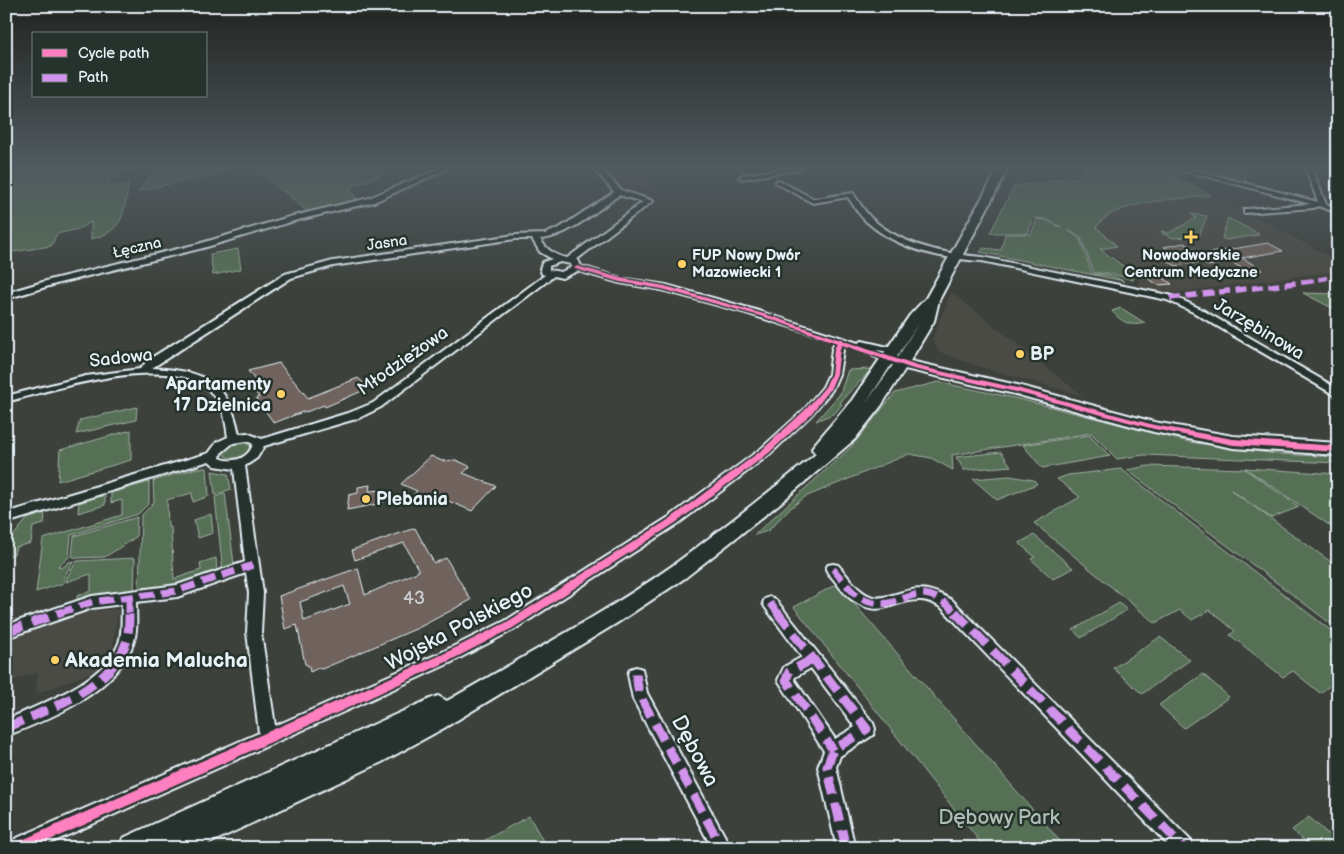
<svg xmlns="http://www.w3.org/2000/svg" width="1344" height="854" viewBox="0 0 1344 854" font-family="'Balsamiq Sans',sans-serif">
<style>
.built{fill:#4b4b45}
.green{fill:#576f54;stroke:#a0b0a6}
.building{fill:#6f635d;stroke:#e8f1f8;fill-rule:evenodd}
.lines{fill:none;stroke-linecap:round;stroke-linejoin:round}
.street-casing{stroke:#e8f1f8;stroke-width:4}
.secondary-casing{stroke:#e8f1f8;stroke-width:4}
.street{fill:#26332d;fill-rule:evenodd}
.secondary{fill:#26332d;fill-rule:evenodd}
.quiet-far3{stroke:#d193ec;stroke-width:4.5;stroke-dasharray:9 4.5;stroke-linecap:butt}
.quiet-far2{stroke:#d193ec;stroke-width:5.5;stroke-dasharray:11 5.5;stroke-linecap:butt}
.quiet-far1{stroke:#d193ec;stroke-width:7;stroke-dasharray:14 7;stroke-linecap:butt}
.quiet{stroke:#d193ec;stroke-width:9;stroke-dasharray:18 9;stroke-linecap:butt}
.cycleway-casing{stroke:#26332d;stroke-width:3}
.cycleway{fill:#ff80c0;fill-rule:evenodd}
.poi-dot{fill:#ffd166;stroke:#26332d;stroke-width:2}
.labels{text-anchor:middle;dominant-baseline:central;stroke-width:5;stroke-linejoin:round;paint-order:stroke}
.far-street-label{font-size:15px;fill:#e8f1f8;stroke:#26332d}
.far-poi-label{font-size:15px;font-weight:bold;fill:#e8f1f8;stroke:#26332d;text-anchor:start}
.street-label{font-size:18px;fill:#e8f1f8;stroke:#26332d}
.poi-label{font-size:18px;font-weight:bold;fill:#e8f1f8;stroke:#26332d;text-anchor:start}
.near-number-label{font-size:18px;fill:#caced1}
.near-street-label{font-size:21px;fill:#e8f1f8;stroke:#26332d}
.near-poi-label{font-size:21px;font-weight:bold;fill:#e8f1f8;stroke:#26332d;text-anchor:start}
.near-park-label{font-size:21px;fill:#aebdb6;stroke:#26332d}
</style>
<rect width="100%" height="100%" fill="#3c413b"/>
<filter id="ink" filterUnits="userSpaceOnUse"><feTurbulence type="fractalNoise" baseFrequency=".02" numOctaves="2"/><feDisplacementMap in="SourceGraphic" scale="10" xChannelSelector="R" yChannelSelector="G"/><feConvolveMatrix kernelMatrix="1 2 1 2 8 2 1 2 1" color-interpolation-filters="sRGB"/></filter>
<g filter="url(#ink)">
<!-- built -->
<path class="built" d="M 602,169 L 636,169 L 657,194 L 628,188 L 613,182 Z
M 1171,172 L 1338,261 L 1338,271 L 1166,294 L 1139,292 L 1139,279 L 1133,270 L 1017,188 Z
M 951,292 L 1056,375 L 1083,396 L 974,365 L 940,352 L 932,340 Z
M 87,610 L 118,610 L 112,650 L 97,670 L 36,694 L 38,672 L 6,683 L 6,638 Z"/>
<!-- green -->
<path class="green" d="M 24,169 L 137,169 L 112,175 L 109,181 L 110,187 L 129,184 C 123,214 125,231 91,239 L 91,222 L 78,229 L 57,234 L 51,246 L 6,253 L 6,173 Z
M 167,169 L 236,169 L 138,191 L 149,177 Z
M 257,169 L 387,169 L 377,177 L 349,188 L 357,199 L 308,212 Z
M 1084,169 L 1169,169 L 1186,174 L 1172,176 L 1211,195 C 1178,200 1142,199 1111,214 C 1105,217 1100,223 1096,227 L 1117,246 L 1100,249 L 1134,274 L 1133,280 L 1108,273 L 1094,273 L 1081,238 L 1068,230 L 1080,239 L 1092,274 L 1110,275 L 1124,281 L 980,252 L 983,248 L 1001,250 L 1005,234 L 1031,234 L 1037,219 L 1045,220 L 1063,228 L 1046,219 L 1034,218 L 1028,233 L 990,233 L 1014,186 L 1081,177 Z
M 1212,169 L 1245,173 L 1246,182 L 1245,184 L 1211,175 Z
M 1191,214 L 1207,216 L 1199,236 L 1174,238 L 1163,234 L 1161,231 L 1169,233 L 1196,218 Z
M 1228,218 L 1259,234 L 1258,235 L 1226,240 L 1222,238 Z
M 238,249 L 241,269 L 213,275 L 210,254 Z
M 1303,293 L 1338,294 L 1338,311 Z
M 1121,308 L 1145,323 C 1131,327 1121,322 1112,311 Z
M 871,369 C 862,382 849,390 840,403 L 842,404 L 835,413 L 816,421 L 840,394 L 848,370 Z
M 938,382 L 1019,399 L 1189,442 L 1276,454 L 1338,457 L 1338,463 L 1144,455 L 1117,459 L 1091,433 L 952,455 L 953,470 L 931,458 L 909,454 L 805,497 L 789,509 L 768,531 L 754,535 L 851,447 L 895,393 Z
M 137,407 L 136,420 L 76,434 L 80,420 Z
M 131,430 L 131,460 L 58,481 L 60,450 Z
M 1089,435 L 1110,456 L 1042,468 L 1023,445 Z
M 244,442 L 250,446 C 247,457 234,461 225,456 L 224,451 L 233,444 Z
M 1001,452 L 1011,466 L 964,470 L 956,457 Z
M 1148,466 L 1245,469 L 1299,507 L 1271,518 L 1231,490 L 1338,567 L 1338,629 L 1127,470 Z
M 197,468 L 207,468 L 209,496 L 193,502 L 192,493 L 167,500 L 168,527 L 171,527 L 174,579 L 201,570 L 200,563 L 216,558 L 217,574 L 177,588 L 139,592 L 141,516 L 154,502 L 153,481 Z
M 1245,468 L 1338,474 L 1338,531 Z
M 1121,469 L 1338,636 L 1338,680 L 1320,693 L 1293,671 L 1283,677 L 1230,635 L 1235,631 L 1210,610 L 1192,620 L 1180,610 L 1155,623 L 1034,523 L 1080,497 L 1057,479 L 1068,475 Z
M 212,471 L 228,474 L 231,489 L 215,495 Z
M 1009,476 L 1034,480 L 1037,484 L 997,500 L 973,479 Z
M 149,482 L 149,503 L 138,514 L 71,535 L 69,557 L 58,567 L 62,568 L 69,562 L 74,561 L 64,577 L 64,583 L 36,592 L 43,539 L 122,515 L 122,500 L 111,503 L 111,493 Z
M 225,493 L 234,564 L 245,561 L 223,573 L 215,497 Z
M 105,495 L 105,505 L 78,513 L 79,503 Z
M 45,513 L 44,524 L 33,527 L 31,543 L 16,547 L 14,554 L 6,557 L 6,545 L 27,519 Z
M 211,514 L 213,533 L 198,538 L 194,520 Z
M 137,517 L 136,537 L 105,557 L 76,558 L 72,556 L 74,536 Z
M 1034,535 L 1073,568 L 1053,579 L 1031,559 L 1035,557 L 1019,543 Z
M 135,558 L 134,593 L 77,604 L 77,596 L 91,591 L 91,574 L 66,582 L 67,577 L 77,561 Z
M 837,584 L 1066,848 L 985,848 L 794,607 Z
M 1119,603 L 1127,610 L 1081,638 L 1073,630 Z
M 1160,637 L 1190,660 L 1142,694 L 1113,668 Z
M 1203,674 L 1229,697 L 1184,728 L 1159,705 Z
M 529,816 L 547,848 L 482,848 L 480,843 Z
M 1309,817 L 1338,843 L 1338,848 L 1312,848 L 1292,830 Z"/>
<!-- building -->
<path class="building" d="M 1184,243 L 1203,254 L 1268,243 L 1283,251 L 1242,258 L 1263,270 L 1249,272 L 1231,262 L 1208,266 L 1201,262 L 1176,266 L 1163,258 L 1179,255 L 1164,247 Z
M 1159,275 L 1172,284 L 1158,285 L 1146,277 Z
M 279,363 L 308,398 L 358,378 L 369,388 L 325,407 L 324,405 L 306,412 L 305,411 L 274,423 L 256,398 L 259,397 L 255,392 L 259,390 L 255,386 L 259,385 L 248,371 Z
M 431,456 L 442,461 L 456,460 L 467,465 L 470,467 L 463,473 L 496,486 L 472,511 L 439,497 L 432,503 L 415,498 L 413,495 L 417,491 L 401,484 Z
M 370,485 L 369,491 L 384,490 L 383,503 L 347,510 L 349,495 L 358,493 L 358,487 Z
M 415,528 L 434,563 L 446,558 L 471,600 L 418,628 L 322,669 L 318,668 L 310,672 L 309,666 L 305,664 L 297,625 L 285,629 L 279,596 L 358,568 L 365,595 L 419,571 L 404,543 L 355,560 L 352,550 ZM 344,586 L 350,604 L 304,621 L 300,602 Z"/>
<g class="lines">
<!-- street casing -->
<g class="street-casing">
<path id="street" d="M 438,169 L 447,169 L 374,202 L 294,221 L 203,248 L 59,283 L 6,299 L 6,293 L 53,279 L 198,244 L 289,217 L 369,198 Z
M 594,169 L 601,169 L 621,190 L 653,201 L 576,260 L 578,260 L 581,266 L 621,278 L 666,285 L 752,309 L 858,343 L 862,341 L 897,349 L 898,351 L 897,353 L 876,350 L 894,359 L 889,362 L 885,361 L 844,344 L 839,374 L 832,390 L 812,414 L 770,454 L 679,523 L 515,629 L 450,663 L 341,713 L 39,848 L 8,848 L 10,841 L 259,733 L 247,632 L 249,593 L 246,573 L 177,597 L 136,602 C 136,616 138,631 133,644 C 114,693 52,718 6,736 L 6,720 C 42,703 104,682 119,643 C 123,631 121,616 122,604 L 92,608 L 6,638 L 6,625 L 92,596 L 177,585 L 245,562 L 234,469 L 215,466 L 209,461 L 6,523 L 6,513 L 209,453 L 217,442 L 228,437 C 226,424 224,406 215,397 C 211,392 204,385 198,382 C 149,359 56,389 6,402 L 6,396 L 86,376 L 140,369 L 148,360 L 285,274 L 333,261 L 515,235 L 545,234 L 561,227 L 614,192 ZM 619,195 L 643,202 L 567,258 C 555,256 546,249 540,239 C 567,238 597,210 619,195 ZM 515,239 L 532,239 L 540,252 L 552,259 L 543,262 L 540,268 L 542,274 L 545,275 L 373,403 L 351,412 L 262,439 L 247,433 L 239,434 C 228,379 203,371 152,368 L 291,278 L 333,266 ZM 560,262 L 571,264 L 572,267 L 561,272 L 549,270 L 549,266 ZM 578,271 L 620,283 L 662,290 L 746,313 L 835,341 L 832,349 L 829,374 L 823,387 L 804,410 L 762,448 L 669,517 L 505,621 L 440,653 L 275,726 L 261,632 L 263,593 L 245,466 L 257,458 L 264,446 L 359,418 L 381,407 L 554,276 L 562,278 ZM 247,441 L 253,444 C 249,458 233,464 220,458 L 221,453 L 233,443 Z
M 783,169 L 801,169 L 742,179 L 739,177 L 742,175 Z
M 1179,169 L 1190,169 L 1318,202 L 1306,169 L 1312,169 L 1326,204 L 1338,208 L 1338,213 L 1318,206 L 1314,208 L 1244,213 L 1244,209 L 1247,209 L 1311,204 Z
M 778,180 L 814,199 L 853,193 C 859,202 864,211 871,218 C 900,245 944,254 982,257 L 1173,296 L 1199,308 L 1338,389 L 1338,397 L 1193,312 L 1167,300 L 982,261 C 942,259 897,249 867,222 C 859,215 854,206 848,197 L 813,203 L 776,183 L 776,181 Z
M 833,564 L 838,565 C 848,576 857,592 873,597 C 880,599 889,596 896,594 C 920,586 930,588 952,600 L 1191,841 L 1193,848 L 1171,848 L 942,608 C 935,604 929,600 921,600 C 891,599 883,621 851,599 C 842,592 836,581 828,573 L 826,569 L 828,565 Z
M 770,597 L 775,599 L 873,723 L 875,729 L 873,735 L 840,756 L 836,767 L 855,848 L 837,848 L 818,767 L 824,751 L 778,680 L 784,667 L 802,657 L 765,607 L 763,603 L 765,599 ZM 811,668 L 855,727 L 835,739 L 794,679 L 795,677 Z
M 636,667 L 642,669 L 647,693 L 731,848 L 712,848 L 633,699 L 628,674 L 630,669 Z"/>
</g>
<!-- secondary casing -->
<g class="secondary-casing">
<path id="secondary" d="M 998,169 L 1008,169 L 939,300 L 934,321 L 910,361 L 1017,385 L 1154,422 L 1233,436 L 1338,443 L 1338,455 L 1233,448 L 1154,432 L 1015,394 L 905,369 L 881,406 L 855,439 L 779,504 L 685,578 L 617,623 L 444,728 L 382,762 L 199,848 L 120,848 L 123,838 L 430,699 L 438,696 L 447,701 C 522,657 601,616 672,566 C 721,530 769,492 816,454 L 812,449 L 814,445 L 852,400 L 910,315 L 926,298 ZM 920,320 L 898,357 L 897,357 ZM 891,365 L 893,365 L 866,403 Z"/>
</g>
<!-- street -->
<use href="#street" class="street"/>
<!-- secondary -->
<use href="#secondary" class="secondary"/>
<!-- quiet-far3 -->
<path class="quiet-far3" d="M 1305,282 L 1338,276"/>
<!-- quiet-far2 -->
<path class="quiet-far2" d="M 1170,298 L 1312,281"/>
<!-- quiet-far1 -->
<path class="quiet-far1" d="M 833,569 C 844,581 854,598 870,602 C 905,612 916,572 956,613
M 770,603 L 778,613
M 59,613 L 92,602 L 177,591 L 253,565
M 129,613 L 129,597"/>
<!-- quiet -->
<path class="quiet" d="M 777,612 L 867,729 L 833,750 L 827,767 L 846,848
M 955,612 L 1184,848
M 6,632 L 63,612
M 813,659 L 789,672 L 786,680 L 833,750
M 636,674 L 639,694 L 722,848
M 6,728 C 47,709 109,690 126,643 C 129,634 129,622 129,612"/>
<!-- cycleway casing -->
<g class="cycleway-casing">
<path id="cycleway" d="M 577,266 L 621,278 L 665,286 L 771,316 L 838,339 L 843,339 L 844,341 L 917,366 L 1017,388 L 1154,425 L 1233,439 L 1338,446 L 1338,452 L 1233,445 L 1154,429 L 1016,392 L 913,369 L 842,345 L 840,349 L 837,374 L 830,390 L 811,414 L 769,453 L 677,522 L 513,628 L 449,661 L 339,712 L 32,848 L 11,848 L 13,844 L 331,704 L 441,655 L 507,622 L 671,518 L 763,449 L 805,410 L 825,387 L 831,374 L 834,349 L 837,343 L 767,318 L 662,289 L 620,282 L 575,269 L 574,268 Z"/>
</g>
<!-- cycleway -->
<use href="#cycleway" class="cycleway"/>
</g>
</g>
<!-- sky -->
<linearGradient id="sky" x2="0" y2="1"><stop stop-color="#212420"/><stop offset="0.58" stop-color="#505a60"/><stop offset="1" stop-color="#505a60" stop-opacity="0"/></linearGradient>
<rect width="1344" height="289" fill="url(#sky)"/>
<!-- markers -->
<g class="poi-dot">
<path d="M1188.5 229.5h5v5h5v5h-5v5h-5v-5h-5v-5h5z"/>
<circle cx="682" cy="264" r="5"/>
<circle cx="1020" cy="354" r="5"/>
<circle cx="281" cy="394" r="5"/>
<circle cx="366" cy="499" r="5"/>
<circle cx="55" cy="660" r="5"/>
</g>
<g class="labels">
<!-- far-street labels -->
<g class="far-street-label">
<text transform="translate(387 243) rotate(-8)">Jasna</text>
<text transform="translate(137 248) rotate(-13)">Łęczna</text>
</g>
<!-- far-poi labels -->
<g class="far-poi-label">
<text x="692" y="255">FUP Nowy Dwór<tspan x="692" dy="17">Mazowiecki 1</tspan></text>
<text x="1191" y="255" text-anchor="middle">Nowodworskie<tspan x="1191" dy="17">Centrum Medyczne</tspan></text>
</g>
<!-- street labels -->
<g class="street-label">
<text transform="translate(1259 329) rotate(31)">Jarzębinowa</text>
<text transform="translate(121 358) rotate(-6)">Sadowa</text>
<text transform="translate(403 361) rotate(-35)">Młodzieżowa</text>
</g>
<!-- poi labels -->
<g class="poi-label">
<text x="1030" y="354">BP</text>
<text x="271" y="384" text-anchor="end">Apartamenty<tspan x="271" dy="21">17 Dzielnica</tspan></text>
<text x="376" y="499">Plebania</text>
</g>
<!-- near-number labels -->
<g class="near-number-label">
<text x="414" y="598">43</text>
</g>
<!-- near-street labels -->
<g class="near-street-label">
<text transform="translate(459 627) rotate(-28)">Wojska Polskiego</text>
<text transform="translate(695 751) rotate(62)">Dębowa</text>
</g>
<!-- near-poi labels -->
<g class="near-poi-label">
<text x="65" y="660">Akademia Malucha</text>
</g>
<!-- near-park labels -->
<g class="near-park-label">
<text x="999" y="817">Dębowy Park</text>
</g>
</g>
<!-- margin -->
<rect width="1344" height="854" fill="none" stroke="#26332d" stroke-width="25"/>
<rect x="12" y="12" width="1319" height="829" fill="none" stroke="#e8f1f8" stroke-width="2" filter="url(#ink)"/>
<!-- legend -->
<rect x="32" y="32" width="175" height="65" fill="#26332d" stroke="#747f7e"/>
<rect x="42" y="49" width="25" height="8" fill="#ff80c0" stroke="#747f7e"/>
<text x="78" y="58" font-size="15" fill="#e8f1f8">Cycle path</text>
<rect x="42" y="74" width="25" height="8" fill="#d193ec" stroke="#747f7e"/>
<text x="78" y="82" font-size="15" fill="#e8f1f8">Path</text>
</svg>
